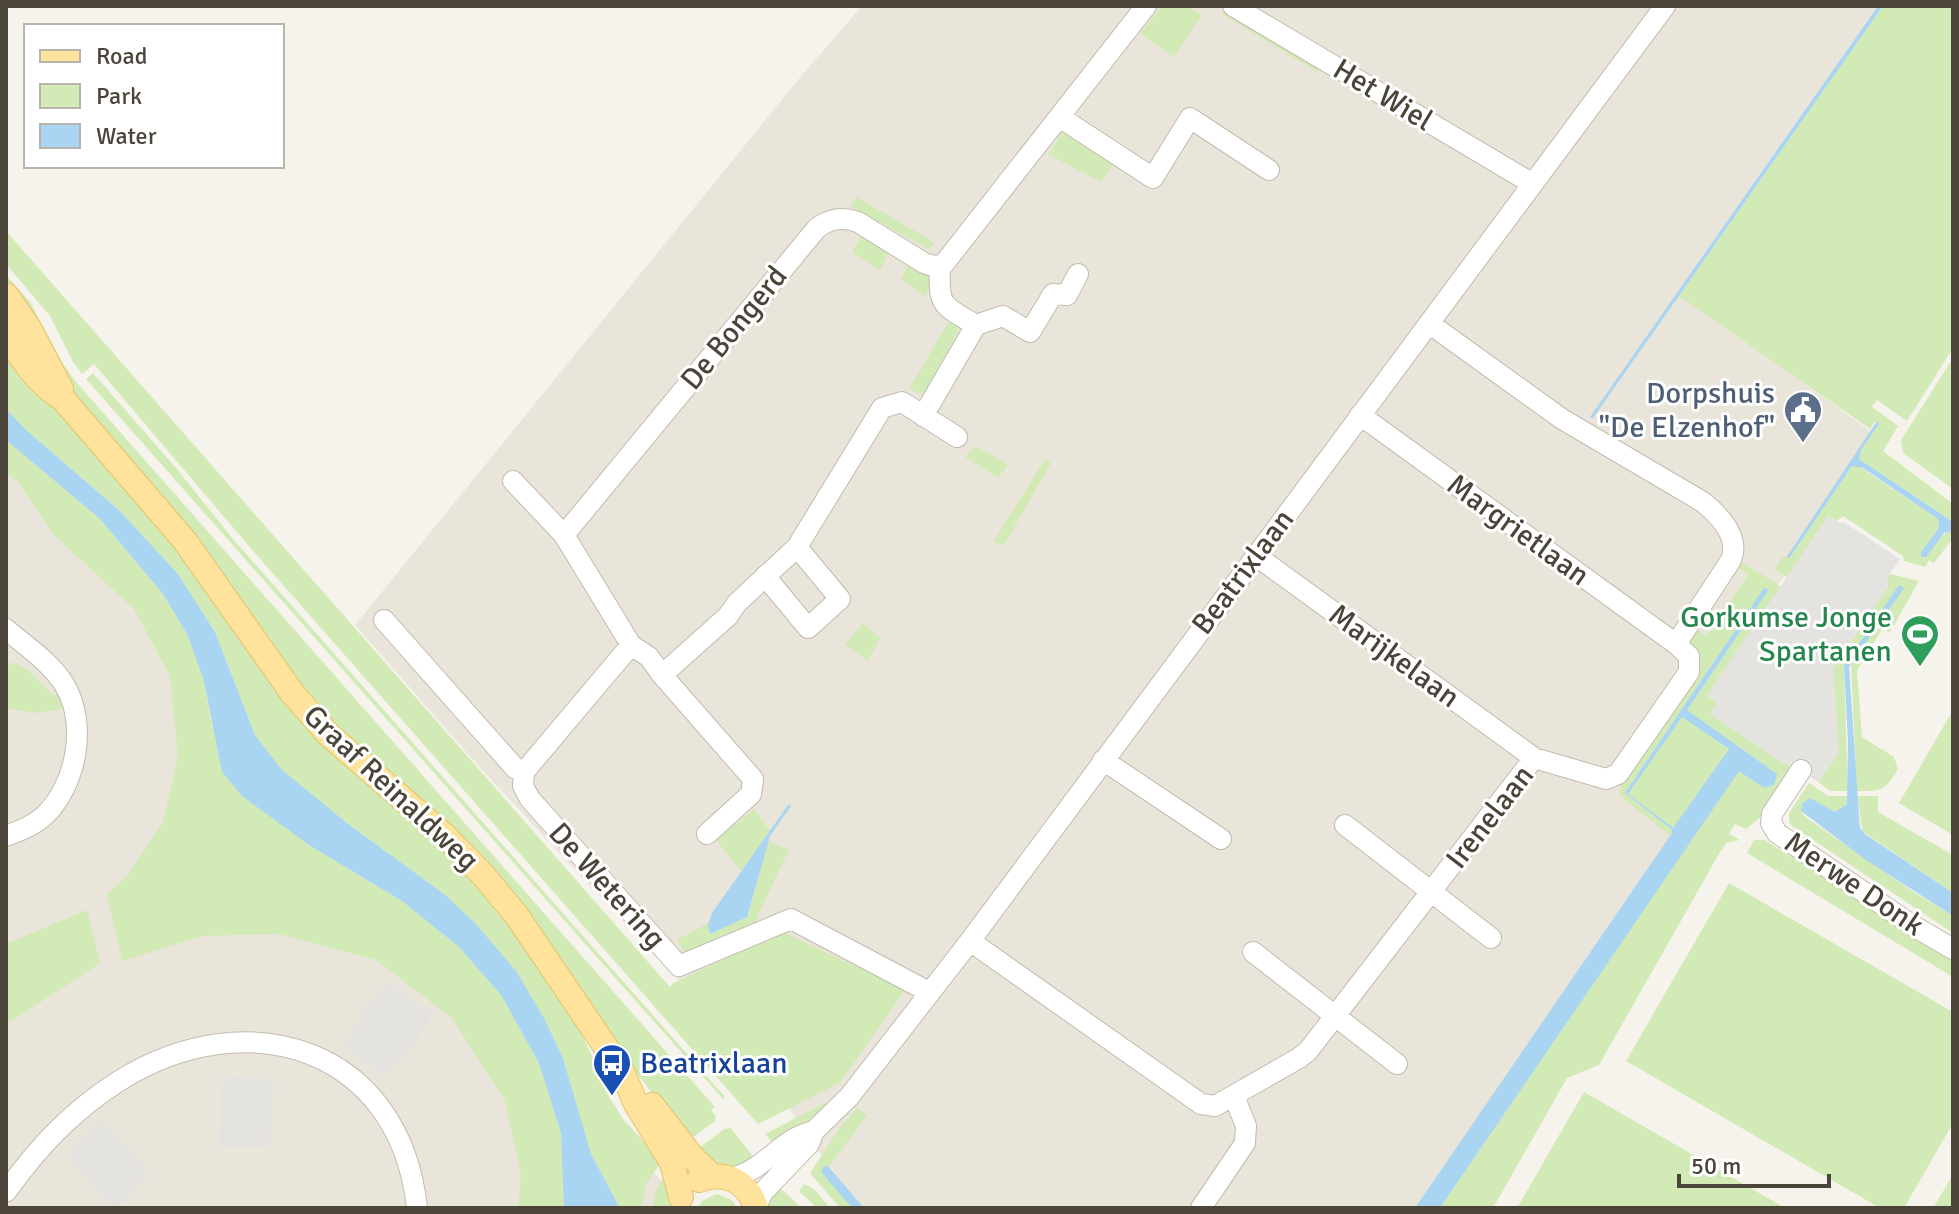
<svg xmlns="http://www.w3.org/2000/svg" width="1959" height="1214" viewBox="0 0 1959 1214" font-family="Signika,sans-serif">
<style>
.residential{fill:#eae5da}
.green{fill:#d2eab5}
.parking{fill:#e5e3e0}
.water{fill:#a9d4f2;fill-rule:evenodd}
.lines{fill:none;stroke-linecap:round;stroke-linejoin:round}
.minor-casing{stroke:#c2bbae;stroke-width:22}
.major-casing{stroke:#e6c16a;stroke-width:26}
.minor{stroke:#fff;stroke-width:20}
.major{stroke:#ffe39c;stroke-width:24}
.labels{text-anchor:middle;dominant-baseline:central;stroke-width:6;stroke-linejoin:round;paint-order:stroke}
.street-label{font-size:30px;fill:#4b4439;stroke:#fff}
.service-label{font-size:30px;fill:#4e5e75;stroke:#fff;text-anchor:end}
.leisure-label{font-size:30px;fill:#27864d;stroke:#fff;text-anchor:end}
.transit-label{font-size:30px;fill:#164399;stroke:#fff;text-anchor:start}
</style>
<rect width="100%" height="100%" fill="#f6f3ec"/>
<!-- residential -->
<path class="residential" d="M 862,6 L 1881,6 L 1678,293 L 1880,438 L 1639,786 L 1691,824 L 1431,1208 L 859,1208 L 788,1107 L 710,1014 L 481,769 L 355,625 L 802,75 Z
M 6,438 L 631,1150 L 689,1208 L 6,1208 Z"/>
<!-- green -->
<path class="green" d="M 1162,6 L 1188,6 L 1202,15 L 1174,57 L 1140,34 Z
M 1883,6 L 1953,6 L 1953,348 L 1907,421 L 1877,400 L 1872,407 L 1898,426 L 1883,451 L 1953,504 L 1953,522 L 1859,459 L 1861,450 L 1879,424 L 1875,421 L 1870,429 L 1679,296 Z
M 1226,9 L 1320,66 L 1317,72 L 1222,14 Z
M 1063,130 L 1116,162 L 1101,182 L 1049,155 Z
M 857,197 L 935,243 L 929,249 L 850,206 Z
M 6,231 L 670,987 L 673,983 L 783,932 L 905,990 L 840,1083 L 758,1124 L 254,552 L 94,364 L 82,374 L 73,362 L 50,316 L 6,264 Z
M 863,234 L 889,252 L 880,270 L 852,252 Z
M 910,260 L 935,275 L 925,296 L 901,279 Z
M 6,275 L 30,302 L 63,364 L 76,382 L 715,1107 L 711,1110 L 716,1116 L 715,1121 L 692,1138 L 683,1135 L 625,1057 L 537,925 L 327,720 L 74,398 L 6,288 Z
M 949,321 L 961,326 L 924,395 L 909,389 Z
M 6,346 L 168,533 L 300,720 L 347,767 L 446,850 L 487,892 L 578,1027 L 597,1066 L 592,1069 L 623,1119 L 651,1149 L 660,1164 L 646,1184 L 641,1208 L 620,1208 L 591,1154 L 563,1058 L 545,1020 L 444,894 L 347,823 L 281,769 L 255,735 L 215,632 L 178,574 L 119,510 L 26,430 L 6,409 Z
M 1953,358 L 1953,489 L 1903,453 L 1901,440 Z
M 93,373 L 176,468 L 233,539 L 725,1097 L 723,1099 L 633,998 L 86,379 Z
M 6,440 L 100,519 L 163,594 L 188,636 L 204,681 L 212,727 L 309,845 L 402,901 L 459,947 L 501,995 L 539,1063 L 561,1133 L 564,1208 L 518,1208 L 521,1175 L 505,1101 L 452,1018 L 376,960 L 279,934 L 203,936 L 122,961 L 107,894 L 127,876 L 163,822 L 178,757 L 170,676 L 134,609 L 54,535 L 18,482 L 6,472 Z
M 976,446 L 1008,465 L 998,478 L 965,457 Z
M 1045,459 L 1051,463 L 1004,545 L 993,542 Z
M 1857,465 L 1938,519 L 1939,528 L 1921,552 L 1949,531 L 1953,531 L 1953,538 L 1934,563 L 1929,560 L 1925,567 L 1904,561 L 1903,556 L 1843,516 L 1837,521 L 1828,516 L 1796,584 L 1775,569 L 1783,557 L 1790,557 L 1852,466 Z
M 1742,562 L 1791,593 L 1708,696 L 1796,759 L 1762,816 L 1746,829 L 1735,824 L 1729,834 L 1740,840 L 1726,843 L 1720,852 L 1599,1065 L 1567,1078 L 1493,1208 L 1440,1208 L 1739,770 L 1764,788 L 1774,785 L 1776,774 L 1687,710 L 1767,592 L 1768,589 L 1764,588 L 1625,793 L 1671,829 L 1671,836 L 1620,796 L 1619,791 L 1622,790 L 1620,783 L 1698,671 L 1689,641 L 1697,630 L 1707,636 L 1748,575 L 1738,567 Z
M 1890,574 L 1919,581 L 1890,632 L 1882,629 L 1857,671 L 1862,737 L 1894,757 L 1898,769 C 1884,791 1884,791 1857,791 L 1851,663 L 1844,666 L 1844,671 L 1848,791 L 1830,791 L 1818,782 L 1835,758 L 1825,751 L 1838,743 L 1834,683 L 1830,673 L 1888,587 L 1887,578 Z
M 863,623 L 880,638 L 868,661 L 845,645 Z
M 13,662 L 28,670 L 53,695 L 59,694 L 64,709 L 35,713 L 6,708 L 6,668 Z
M 1953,710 L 1953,835 L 1899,803 Z
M 1684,717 L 1729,749 L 1673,828 L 1628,794 L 1680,718 Z
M 1809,783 L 1828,796 L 1849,796 L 1849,801 L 1838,811 L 1801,811 L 1804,816 L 1912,891 L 1953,916 L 1953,933 L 1792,826 L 1789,822 L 1789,813 Z
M 1858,796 L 1878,796 L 1878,812 L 1953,855 L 1953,893 L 1862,831 Z
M 754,809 L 770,831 L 741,871 L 716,840 Z
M 1754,840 L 1765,840 L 1791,857 L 1794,854 L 1953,958 L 1953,977 L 1747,853 Z
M 768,841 L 789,850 L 758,915 L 758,922 L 685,952 L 676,940 L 709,923 L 748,915 Z
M 1729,883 L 1953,1012 L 1953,1123 L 1904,1208 L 1880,1208 L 1626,1061 Z
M 87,910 L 100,963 L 6,1025 L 6,944 Z
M 1584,1092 L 1785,1208 L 1517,1208 Z
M 825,1103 L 827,1105 L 775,1145 L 765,1134 Z
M 857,1108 L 867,1115 L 829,1167 L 825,1166 L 822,1171 L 852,1208 L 840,1208 L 810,1173 L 841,1126 Z
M 731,1128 L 756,1160 C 729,1173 719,1168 695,1151 L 724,1129 Z
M 669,1172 L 673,1196 L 671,1208 L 652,1208 L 657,1187 Z
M 1953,1175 L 1953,1208 L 1933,1208 Z
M 804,1184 L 814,1189 L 830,1208 L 817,1208 L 799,1191 Z
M 778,1186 L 802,1208 L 766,1208 Z
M 717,1194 L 732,1200 L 737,1208 L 697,1208 L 702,1201 Z"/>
<!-- parking -->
<path class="parking" d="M 1828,516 L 1840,523 L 1844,522 L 1900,559 L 1887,578 L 1888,587 L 1833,668 L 1839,752 L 1818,782 L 1801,770 L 1783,763 L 1710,714 L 1717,703 L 1707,695 Z
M 388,983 L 432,1014 L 414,1046 L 382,1074 L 345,1048 L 363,1010 Z
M 237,1076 L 273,1080 L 270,1148 L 219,1148 L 222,1077 Z
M 104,1120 L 149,1174 L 118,1208 L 111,1208 L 66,1153 Z"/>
<!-- water -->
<path class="water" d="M 1878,6 L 1883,6 L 1593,418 L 1590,417 Z
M 6,409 L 26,430 L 119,510 L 178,574 L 215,632 L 255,735 L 281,769 L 347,823 L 444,894 L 475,923 L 516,971 L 545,1020 L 563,1058 L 591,1154 L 620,1208 L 564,1208 L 561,1133 L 539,1063 L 501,995 L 459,947 L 402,901 L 309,845 L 242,796 L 222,772 L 204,681 L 188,636 L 163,594 L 100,519 L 6,440 Z
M 1877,421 L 1879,424 L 1861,450 L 1859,459 L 1953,522 L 1953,531 L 1944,533 L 1926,557 L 1921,557 L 1921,552 L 1939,528 L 1938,519 L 1863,468 L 1852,466 L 1790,557 L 1786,558 Z
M 1899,585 L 1904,588 L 1849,667 L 1860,828 L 1865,834 L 1953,893 L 1953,916 L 1866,860 L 1801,811 L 1802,804 L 1810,798 L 1835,812 L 1847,804 L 1848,742 L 1844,666 Z
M 1764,588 L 1768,589 L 1767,592 L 1687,710 L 1777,774 L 1774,785 L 1764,788 L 1739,771 L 1440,1208 L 1415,1208 L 1672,833 L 1671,829 L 1625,793 ZM 1682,717 L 1729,749 L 1673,828 L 1628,794 Z
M 788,805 L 791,806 L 770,836 L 747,917 L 710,934 L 708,925 L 712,913 Z
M 825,1166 L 829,1167 L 864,1208 L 852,1208 L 823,1174 L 821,1171 Z"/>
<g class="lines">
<!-- minor casing -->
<g class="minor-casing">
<path id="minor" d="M 1233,6 L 1533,184
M 1061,118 L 1153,178 L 1190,118 L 1269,170
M 940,266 C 938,307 942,305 976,325
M 976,325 L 1003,316 L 1030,332 L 1053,294 L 1067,295 L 1078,274
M 1360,415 L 1676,644
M 923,416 L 976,325
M 513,481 L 564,535 L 631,645 L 524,772 L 523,786 L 530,799 L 679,966 L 791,919 L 929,992
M 564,535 L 817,228 C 831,218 842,217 858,222 L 924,263 L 933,266 L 943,265 L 1146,6
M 1255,555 L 1534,758
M 765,576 L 808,628 L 840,599 L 797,547
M 384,620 L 515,768 L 524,772
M 6,629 C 26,646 50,662 64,684 C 88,723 77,785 44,816 C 33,826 19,831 6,836
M 631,645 L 649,657 L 662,675
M 1103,760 L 1221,839
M 1801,770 L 1772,814 L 1771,823 L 1777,833 L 1912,925 L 1953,949
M 1345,825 L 1491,938
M 707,834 L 751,794 L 753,779 L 662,675 L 728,616 L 737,603 L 797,547 L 882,408 L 902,402 L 957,437
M 970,941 L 1201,1104 L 1215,1106 L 1299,1058 L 1308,1051 L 1534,758 L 1606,779 L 1618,774 L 1689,672 L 1689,656 L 1676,644 L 1731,560 C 1740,538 1720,516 1703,502 L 1562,419 L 1430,324
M 1253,952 L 1397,1064
M 731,1178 C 764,1171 781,1138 814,1131
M 6,1192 C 38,1147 72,1111 119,1081 C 248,1000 400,1048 417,1208
M 756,1207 L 763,1192 L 809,1144 L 814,1131 L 849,1097 L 970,941 L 1665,6
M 1201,1208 L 1245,1143 L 1246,1126 L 1234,1096"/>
</g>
<!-- major casing -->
<g class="major-casing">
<path id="major" d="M 6,295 L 29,328 L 61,389
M 6,332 C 19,357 39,385 63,399 L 185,541 L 293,694 L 328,734 L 444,835 L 484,876 L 517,916 L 622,1071 L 635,1102 L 672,1163 L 681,1197
M 652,1105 L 693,1158 L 712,1176
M 699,1180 C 724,1170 748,1181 756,1208"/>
</g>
<!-- minor -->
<use href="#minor" class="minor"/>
<!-- major -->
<use href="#major" class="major"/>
</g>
<!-- icons -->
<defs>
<g id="civic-pin" transform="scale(2)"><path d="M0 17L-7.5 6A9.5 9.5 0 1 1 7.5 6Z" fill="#5c6f8a" stroke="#fff"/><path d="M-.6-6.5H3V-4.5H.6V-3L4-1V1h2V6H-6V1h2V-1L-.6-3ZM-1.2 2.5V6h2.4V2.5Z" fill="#fff"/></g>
<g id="stadium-pin" transform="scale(2)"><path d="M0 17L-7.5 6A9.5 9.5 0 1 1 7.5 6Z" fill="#2e9e5b" stroke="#fff"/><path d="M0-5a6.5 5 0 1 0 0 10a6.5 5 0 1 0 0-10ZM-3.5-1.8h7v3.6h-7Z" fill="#fff"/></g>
<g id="bus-pin" transform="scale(2)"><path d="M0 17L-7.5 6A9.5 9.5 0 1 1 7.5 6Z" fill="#1a4fb4" stroke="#fff"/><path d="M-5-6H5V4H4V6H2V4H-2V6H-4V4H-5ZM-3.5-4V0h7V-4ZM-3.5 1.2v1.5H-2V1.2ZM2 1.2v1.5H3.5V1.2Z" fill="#fff"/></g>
</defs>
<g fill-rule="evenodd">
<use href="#civic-pin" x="1803" y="410"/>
<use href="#stadium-pin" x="1920" y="634"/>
<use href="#bus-pin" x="612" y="1063"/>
</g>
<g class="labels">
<!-- street labels -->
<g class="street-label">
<text transform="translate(1383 95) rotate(31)">Het Wiel</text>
<text transform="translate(734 328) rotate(-51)">De Bongerd</text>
<text transform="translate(1518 530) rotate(36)">Margrietlaan</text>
<text transform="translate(1243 572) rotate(-53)">Beatrixlaan</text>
<text transform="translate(1394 656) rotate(36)">Marijkelaan</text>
<text transform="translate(391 788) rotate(43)">Graaf Reinaldweg</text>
<text transform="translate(1490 817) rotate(-52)">Irenelaan</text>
<text transform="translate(1854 884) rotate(34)">Merwe Donk</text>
<text transform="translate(607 886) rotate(48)">De Wetering</text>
</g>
<!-- service labels -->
<g class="service-label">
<text x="1775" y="393">Dorpshuis<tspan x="1775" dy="34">"De Elzenhof"</tspan></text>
</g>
<!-- leisure labels -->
<g class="leisure-label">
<text x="1892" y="617">Gorkumse Jonge<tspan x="1892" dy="34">Spartanen</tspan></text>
</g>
<!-- transit labels -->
<g class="transit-label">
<text x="640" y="1063">Beatrixlaan</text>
</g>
</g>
<!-- border -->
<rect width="1959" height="1214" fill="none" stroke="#4b4439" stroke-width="16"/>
<!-- legend -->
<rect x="24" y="24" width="260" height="144" fill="#ffffff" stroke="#b7b4b0" stroke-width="2"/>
<rect x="40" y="50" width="40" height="12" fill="#ffe39c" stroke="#b7b4b0" stroke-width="2"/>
<text x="96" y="64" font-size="24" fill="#4b4439">Road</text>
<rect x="40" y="84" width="40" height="24" fill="#d2eab5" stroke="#b7b4b0" stroke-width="2"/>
<text x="96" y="104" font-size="24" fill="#4b4439">Park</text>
<rect x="40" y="124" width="40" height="24" fill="#a9d4f2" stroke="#b7b4b0" stroke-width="2"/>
<text x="96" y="144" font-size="24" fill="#4b4439">Water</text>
<!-- scale -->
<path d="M1679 1174v12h150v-12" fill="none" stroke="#4b4439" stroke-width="4"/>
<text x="1691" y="1174" font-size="24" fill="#4b4439" stroke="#ffffff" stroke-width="6" paint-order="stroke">50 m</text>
</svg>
